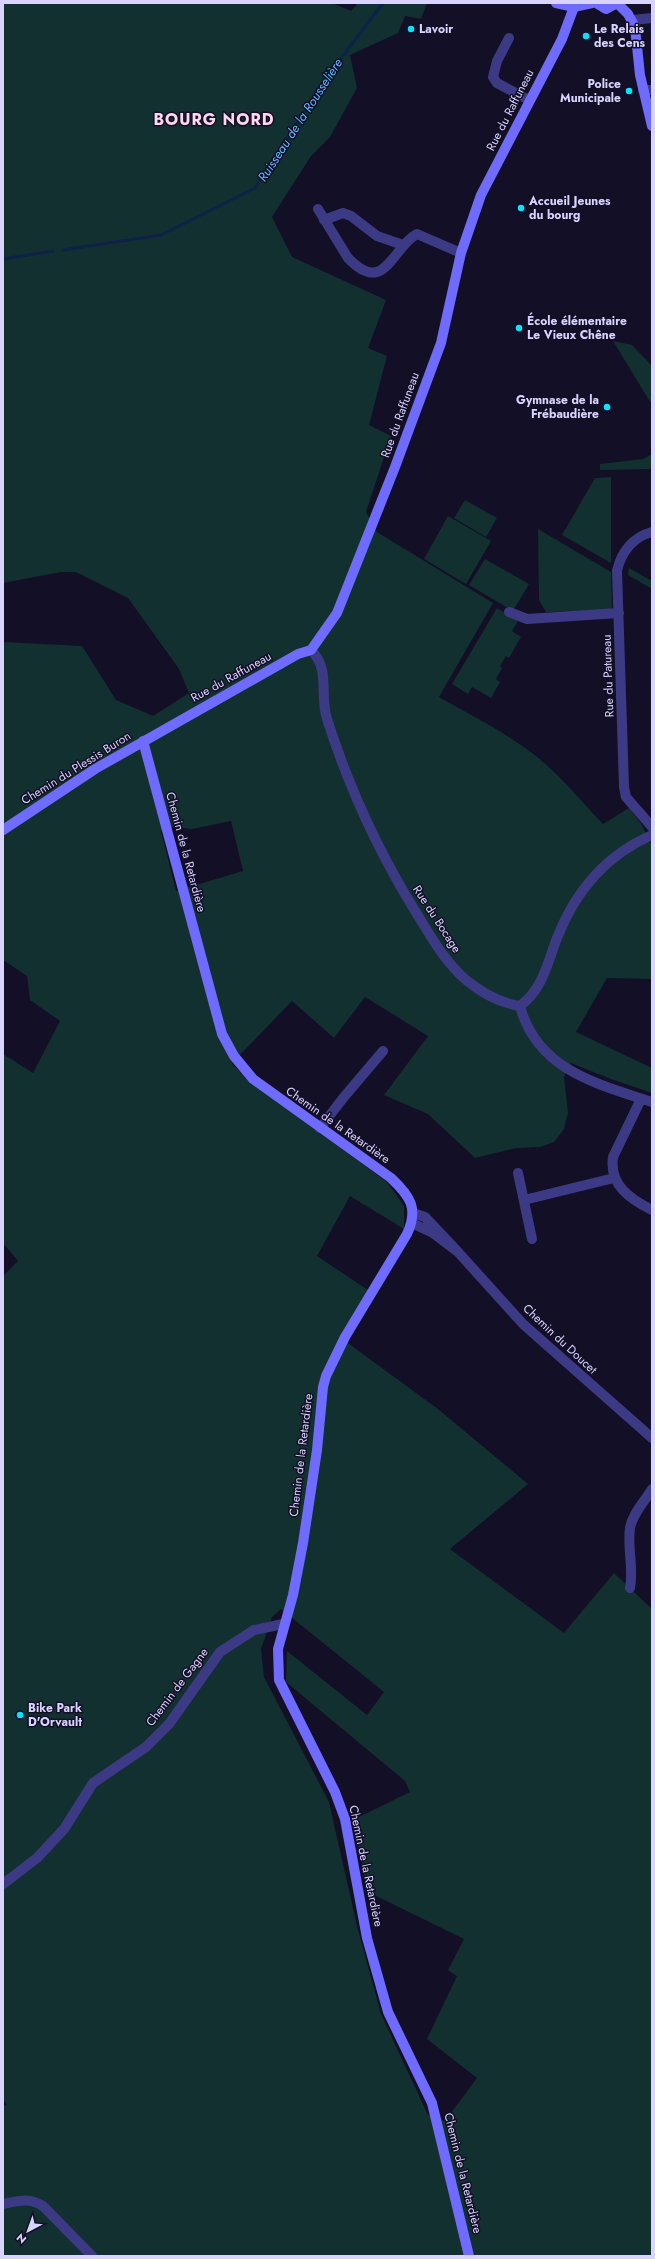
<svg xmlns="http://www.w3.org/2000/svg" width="655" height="2259" viewBox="0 0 655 2259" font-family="Jost,sans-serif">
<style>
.green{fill:#12302f;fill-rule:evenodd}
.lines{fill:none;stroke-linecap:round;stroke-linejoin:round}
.stream{stroke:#0c2248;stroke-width:3}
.street{stroke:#3d3a85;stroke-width:10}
.secondary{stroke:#6f6bff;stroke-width:10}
.poi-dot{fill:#00e5ff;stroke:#130f26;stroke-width:1.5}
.labels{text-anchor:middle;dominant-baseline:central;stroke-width:3;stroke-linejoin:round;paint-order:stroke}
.poi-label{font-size:12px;font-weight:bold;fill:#d9d4ff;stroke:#130f26;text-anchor:start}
.street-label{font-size:12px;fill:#d9d4ff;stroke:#130f26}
.water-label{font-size:13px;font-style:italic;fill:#62b6ff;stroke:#130f26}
.district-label{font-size:16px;font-weight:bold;letter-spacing:1px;fill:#ffd6f0;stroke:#130f26}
</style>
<rect width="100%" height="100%" fill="#130f26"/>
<!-- green -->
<path class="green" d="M 3,3 L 332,3 L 351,11 L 358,3 L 427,3 L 421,19 L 405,16 L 398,33 L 350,55 L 357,88 L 330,137 L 311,156 L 272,217 L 292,257 L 386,300 L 368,348 L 387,356 L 369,425 L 391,436 L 366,512 L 377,532 L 493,603 L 439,697 C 472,716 507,733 536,756 C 561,776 581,801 603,824 L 629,808 L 642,825 L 650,843 L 652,842 L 652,979 L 607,978 L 576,1032 L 652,1068 L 652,1093 L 611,1079 L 571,1063 L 564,1077 L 568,1113 L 564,1129 L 554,1142 L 540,1147 L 516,1148 L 475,1158 L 428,1114 L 384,1095 L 428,1036 L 365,997 L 334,1038 L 292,1001 L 232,1063 L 248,1081 L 387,1182 L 404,1206 L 404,1229 L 350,1196 L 317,1256 L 368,1290 L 341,1338 L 438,1409 L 528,1484 L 450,1549 L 564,1633 L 614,1573 L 652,1609 L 652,2256 L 3,2256 L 3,2106 L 7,2105 L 3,2099 L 3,1276 L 18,1261 L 3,1243 L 3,1054 L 33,1073 L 60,1021 L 30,1000 L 27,976 L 3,960 L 3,642 L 82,646 L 116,700 L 153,716 L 189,693 L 179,669 L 128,598 L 76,572 L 61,572 L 3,583 ZM 231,821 L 243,871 L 176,891 L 161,831 L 173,827 L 192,829 ZM 281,1609 L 384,1692 L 367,1715 L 287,1651 L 286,1682 L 405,1781 L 410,1792 L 353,1820 L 368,1892 L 464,1939 L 448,1970 L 457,1976 L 427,2039 L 477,2078 L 445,2121 L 428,2115 L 381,2014 L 357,1926 L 329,1802 L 264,1677 L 261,1649 L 272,1617 Z
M 613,341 L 632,345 L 652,366 L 652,405 Z
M 652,454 L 652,469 L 600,470 L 600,464 L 643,459 Z
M 611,477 L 611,563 L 562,535 L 595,478 Z
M 465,500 L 497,518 L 486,537 L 454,518 Z
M 448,516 L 491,541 L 466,584 L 424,559 Z
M 538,529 L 611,572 L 612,610 L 546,612 L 539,600 Z
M 485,559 L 529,584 L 513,611 L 469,585 Z
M 629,568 L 652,581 L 652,589 L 628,575 Z
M 497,608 L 518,621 L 512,631 L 521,637 L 509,658 L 506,656 L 500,666 L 502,668 L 496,679 L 500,682 L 491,698 L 472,687 L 468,694 L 452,684 Z"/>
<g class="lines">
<!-- stream -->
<path class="stream" d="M 63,250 L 161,235 L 255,188 L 323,82 L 383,3
M 3,259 L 53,251"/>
<!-- street -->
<path class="street" d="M 633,20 L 652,18
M 509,38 L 497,61 L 493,77 L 497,83 L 529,100
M 643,90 L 652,90
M 318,209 L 348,258 C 385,297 392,247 417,234 L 461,253
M 324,220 L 343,213 L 351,216 L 377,236 L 403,245
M 652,532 C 633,537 621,552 617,571 L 624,787 L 626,797 L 652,827
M 509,612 L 527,619 L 619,613
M 311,650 C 331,670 319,694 327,719 C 349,788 379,853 417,914 C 431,937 445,962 466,980 C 482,993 499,1003 520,1006 C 543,989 547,964 557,938 C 575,892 606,855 652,835
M 520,1006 C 537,1070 597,1084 652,1102
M 641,1099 L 613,1157 C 609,1185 630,1199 652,1210
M 320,1128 L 344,1097 L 383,1051
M 518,1173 L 532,1239
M 524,1200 L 614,1178
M 412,1223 L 433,1233 L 458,1252 L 425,1217 L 413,1213
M 458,1252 L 523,1324 L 652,1438
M 630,1588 C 634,1568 627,1548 630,1528 C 632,1514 645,1501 652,1489
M 3,1884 L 37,1858 L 64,1829 L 93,1783 L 146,1747 L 169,1724 L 220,1652 L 254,1630 L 283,1624
M 3,2204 C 18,2201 29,2197 43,2206 L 92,2256"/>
<!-- secondary -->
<path class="secondary" d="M 556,3 L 574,7 L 592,3
M 596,3 L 606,9 L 617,3
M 617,3 L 628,14 L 635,27 L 640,75 L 652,126
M 143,741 L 222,1034 L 234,1056 L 253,1079 L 391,1178 C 410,1196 419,1208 407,1234 L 345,1337 L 326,1376 L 323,1387 L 317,1450 L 303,1543 L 293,1595 L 278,1649 L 279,1680 L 335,1792 L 345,1819 L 367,1938 L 388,2012 L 432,2103 L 469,2256
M 3,830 L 95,769 L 298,654 L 311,650 L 337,613 L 395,467 L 441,343 L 461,253 L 481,195 L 562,39 L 574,7"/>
</g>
<!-- markers -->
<g class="poi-dot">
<circle cx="411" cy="29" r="4"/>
<circle cx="586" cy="36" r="4"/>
<circle cx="629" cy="91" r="4"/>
<circle cx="521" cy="208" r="4"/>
<circle cx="519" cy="328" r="4"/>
<circle cx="607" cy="407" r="4"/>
<circle cx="20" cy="1715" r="4"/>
</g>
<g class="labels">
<!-- poi labels -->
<g class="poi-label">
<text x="419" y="29">Lavoir</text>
<text x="594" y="29">Le Relais<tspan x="594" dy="14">des Cens</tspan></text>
<text x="621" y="84" text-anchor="end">Police<tspan x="621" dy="14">Municipale</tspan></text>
<text x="529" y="201">Accueil Jeunes<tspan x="529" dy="14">du bourg</tspan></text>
<text x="527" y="321">École élémentaire<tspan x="527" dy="14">Le Vieux Chêne</tspan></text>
<text x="599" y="400" text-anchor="end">Gymnase de la<tspan x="599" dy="14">Frébaudière</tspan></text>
<text x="28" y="1708">Bike Park<tspan x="28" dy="14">D'Orvault</tspan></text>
</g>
<!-- street labels -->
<g class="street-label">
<text transform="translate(510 110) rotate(-63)">Rue du Raffuneau</text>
<text transform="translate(400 415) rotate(-70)">Rue du Raffuneau</text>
<text transform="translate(608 676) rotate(-92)">Rue du Patureau</text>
<text transform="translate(231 677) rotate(-29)">Rue du Raffuneau</text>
<text transform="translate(76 768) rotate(-32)">Chemin du Plessis Buron</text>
<text transform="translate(186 852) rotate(75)">Chemin de la Retardière</text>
<text transform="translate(437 919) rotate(57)">Rue du Bocage</text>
<text transform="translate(338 1125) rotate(35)">Chemin de la Retardière</text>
<text transform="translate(560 1339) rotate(43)">Chemin du Doucet</text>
<text transform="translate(301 1455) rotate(-83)">Chemin de la Retardière</text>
<text transform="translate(177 1687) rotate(-53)">Chemin de Gagne</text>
<text transform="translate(366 1866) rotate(78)">Chemin de la Retardière</text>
<text transform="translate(463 2173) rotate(76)">Chemin de la Retardière</text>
</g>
<!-- water labels -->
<g class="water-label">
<text transform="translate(300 120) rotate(-57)">Ruisseau de la Rousselière</text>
</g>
<!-- district labels -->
<g class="district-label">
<text x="214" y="119">BOURG NORD</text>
</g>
</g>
<!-- border -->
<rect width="655" height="2259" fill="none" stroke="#d9d4ff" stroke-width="8"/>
<!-- north arrow -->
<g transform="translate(28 2231) rotate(221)" stroke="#130f26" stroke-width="3" paint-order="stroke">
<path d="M0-3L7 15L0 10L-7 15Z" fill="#d9d4ff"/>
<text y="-6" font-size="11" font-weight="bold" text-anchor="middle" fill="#d9d4ff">N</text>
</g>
</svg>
